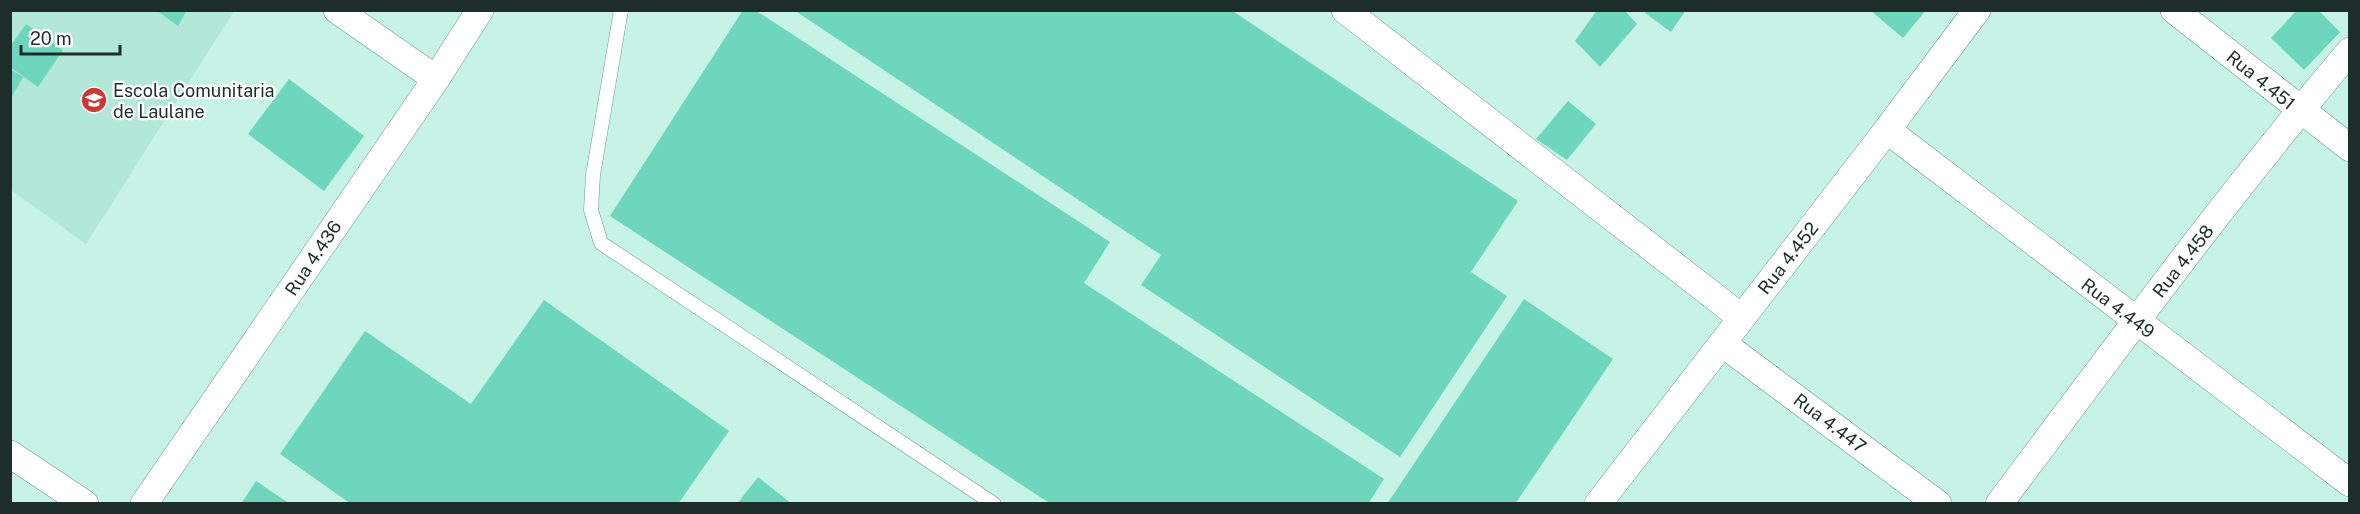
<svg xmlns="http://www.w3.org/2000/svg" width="2360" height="514" viewBox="0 0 2360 514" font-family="'Public Sans',sans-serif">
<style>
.built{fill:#b3e7d8}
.building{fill:#6dd6bd}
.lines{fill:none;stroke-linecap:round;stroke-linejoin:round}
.lane-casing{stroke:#6e978c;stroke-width:15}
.street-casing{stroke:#6e978c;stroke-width:28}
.lane{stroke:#fff;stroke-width:14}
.street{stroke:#fff;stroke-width:27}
.labels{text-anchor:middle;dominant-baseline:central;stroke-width:4.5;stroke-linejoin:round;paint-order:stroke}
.street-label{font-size:18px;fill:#1d2e2a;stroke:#fff}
.poi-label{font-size:18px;fill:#1d2e2a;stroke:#fff;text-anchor:start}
</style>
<rect width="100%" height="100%" fill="#c7f3e6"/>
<!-- built -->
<path class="built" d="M 11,11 L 234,11 L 86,244 L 11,190 Z"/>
<!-- building -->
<path class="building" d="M 156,10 L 187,10 L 178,26 Z
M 743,10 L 755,10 L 1110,242 L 1084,283 L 1384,479 L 1368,504 L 1051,504 L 610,216 Z
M 794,10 L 1231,10 L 1518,201 L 1471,272 L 1507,296 L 1400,457 L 1141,285 L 1161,255 Z
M 1597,10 L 1624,10 L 1637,24 L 1600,67 L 1575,41 Z
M 1646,10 L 1686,10 L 1671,32 L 1645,13 Z
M 1870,10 L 1926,10 L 1903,38 Z
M 2297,10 L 2318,10 L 2340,32 L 2304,70 L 2271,38 Z
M 26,24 L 63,50 L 38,87 L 10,67 L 10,47 Z
M 10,69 L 23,77 L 10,100 Z
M 289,79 L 364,136 L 324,191 L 248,134 Z
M 1568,101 L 1596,124 L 1567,160 L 1536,139 Z
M 1524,299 L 1613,359 L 1515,504 L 1387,504 Z
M 544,300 L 729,431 L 678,504 L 351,504 L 280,454 L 365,331 L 471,404 Z
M 758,477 L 792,504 L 737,504 Z
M 256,481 L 290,504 L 241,504 Z"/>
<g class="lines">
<!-- lane casing -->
<g class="lane-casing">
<path id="lane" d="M 621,10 L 593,175 L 591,210 L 601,243 L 994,504"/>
</g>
<!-- street casing -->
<g class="street-casing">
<path id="street" d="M 337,10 L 436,79
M 1345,10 L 1742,318
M 2174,10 L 2350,148
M 1887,130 L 2350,483
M 1722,343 L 1938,504
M 10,454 L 85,504
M 144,504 L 436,79 L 480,10
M 1598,504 L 1887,130 L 1977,10
M 1999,504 C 2114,351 2227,196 2350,51"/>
</g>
<!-- lane -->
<use href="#lane" class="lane"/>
<!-- street -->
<use href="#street" class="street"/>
</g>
<!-- icons -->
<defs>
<g id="school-disc" transform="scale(1.35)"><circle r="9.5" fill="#c93a37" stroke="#fff"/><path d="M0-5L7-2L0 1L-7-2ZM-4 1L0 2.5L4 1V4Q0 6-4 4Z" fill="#fff"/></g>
</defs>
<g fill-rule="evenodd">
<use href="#school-disc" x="94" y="100"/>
</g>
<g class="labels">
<!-- street labels -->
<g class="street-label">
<text transform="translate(2261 80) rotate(39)">Rua 4.451</text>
<text transform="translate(313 258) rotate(-56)">Rua 4.436</text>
<text transform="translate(1788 258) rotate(-52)">Rua 4.452</text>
<text transform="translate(2183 261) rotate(-52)">Rua 4.458</text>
<text transform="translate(2118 308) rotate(37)">Rua 4.449</text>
<text transform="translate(1830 423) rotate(37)">Rua 4.447</text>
</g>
<!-- poi labels -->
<g class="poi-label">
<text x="113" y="90">Escola Comunitaria<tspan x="113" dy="21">de Laulane</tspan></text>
</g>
</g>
<!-- border -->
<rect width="2360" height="514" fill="none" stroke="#1d2e2a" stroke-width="24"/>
<!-- scale -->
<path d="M21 45v9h99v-9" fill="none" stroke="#1d2e2a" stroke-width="3"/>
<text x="30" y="45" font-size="18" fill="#1d2e2a" stroke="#ffffff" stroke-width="4.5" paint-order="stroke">20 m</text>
</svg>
